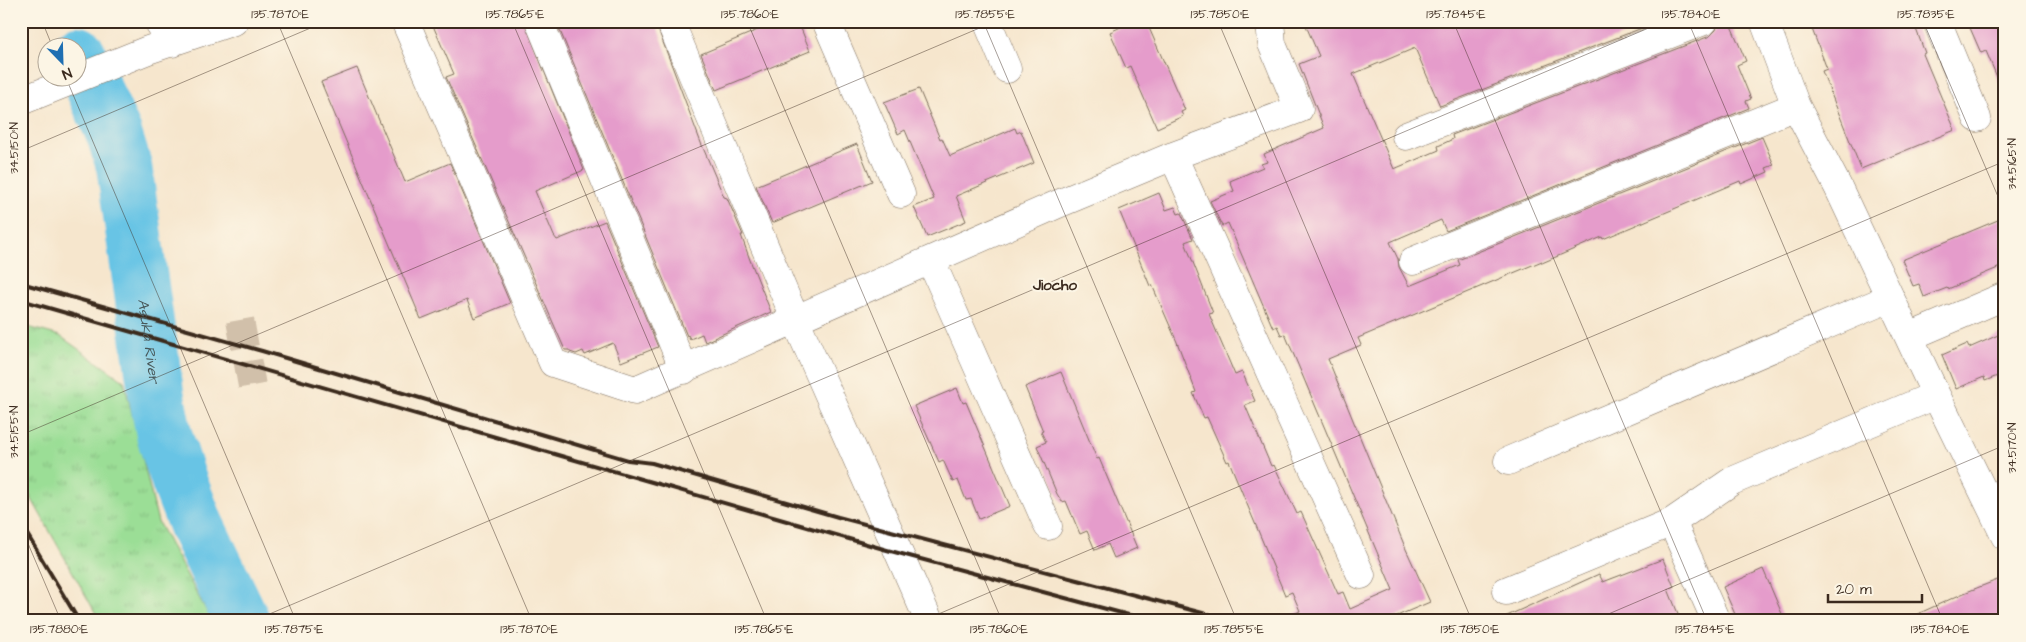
<svg xmlns="http://www.w3.org/2000/svg" width="2026" height="642" viewBox="0 0 2026 642" font-family="'Architects Daughter',sans-serif">
<style>
.grass{fill:url(#grass-tufts);stroke:#6b845a}
.lines{fill:none;stroke-linecap:round;stroke-linejoin:round}
.river{stroke:#67c4e5;stroke-width:56}
.building{fill:#e59ccb}
.street-tunnel{stroke:#d1c0aa;stroke-width:28;stroke-dasharray:28 14;stroke-linecap:butt}
.street-casing{stroke:#7c6c5b;stroke-width:29}
.street{stroke:#fff;stroke-width:28}
.rail{stroke:#3b2a1e;stroke-width:4}
.ticks{fill:none;stroke:#3b2a1e;stroke-width:1;stroke-opacity:0.45}
.labels{text-anchor:middle;dominant-baseline:central;stroke-width:4;stroke-linejoin:round;paint-order:stroke}
.neighbourhood-label{font-size:15px;font-weight:bold;fill:#3b2a1e;stroke:#fcf5e5}
.water-label{font-size:15px;font-style:italic;fill:#48585a;stroke:#fcf5e5}
.neatline{fill:none;stroke:#3b2a1e;stroke-width:2}
.ticks-label{font-size:12px;text-anchor:middle;fill:#3b2a1e}
</style>
<defs>
<pattern id="grass-tufts" width="24" height="20" patternUnits="userSpaceOnUse" patternTransform="scale(1.25)"><rect width="24" height="20" fill="#9bde96"/><path d="M3 7l-1-3M5 7V3M7 7l1-3M15 17l-1-3M17 17v-4M19 17l1-3" fill="none" stroke="#86bf81"/></pattern>
</defs>
<rect width="100%" height="100%" fill="#fcf5e5"/>
<filter id="ink" filterUnits="userSpaceOnUse"><feTurbulence type="fractalNoise" baseFrequency=".02" numOctaves="2"/><feDisplacementMap in="SourceGraphic" scale="10" xChannelSelector="R" yChannelSelector="G"/><feConvolveMatrix kernelMatrix="1 2 1 2 8 2 1 2 1" color-interpolation-filters="sRGB"/></filter>
<filter id="wash" filterUnits="userSpaceOnUse"><feTurbulence type="fractalNoise" baseFrequency=".0096" numOctaves="4" result="noise"/><feDisplacementMap in="SourceGraphic" scale="20" xChannelSelector="R" yChannelSelector="G"/><feGaussianBlur stdDeviation="1.12" result="paint"/><feColorMatrix in="noise" values="0 0 0 0 0 0 0 0 0 0 0 0 0 0 0 0 0 1.4 0 .05"/><feComposite in="paint" operator="in"/></filter>
<g filter="url(#wash)">
<rect width="100%" height="100%" fill="#f6e6cd"/>
<!-- grass -->
<path class="grass" d="M 21,325 L 60,336 L 124,381 L 158,522 L 212,621 L 100,621 L 30,496 L 21,484 Z"/>
<g class="lines">
<!-- river -->
<path class="river" id="s1" d="M 78,54 L 114,134 L 124,166 L 156,392 L 164,434 L 179,481 L 196,525 L 242,621"/>
</g>
<g id="blocks">
<!-- building -->
<path class="building" d="M 431,21 L 524,21 L 584,170 L 535,191 L 554,236 L 557,240 L 605,221 L 658,347 L 621,362 L 613,343 L 585,355 L 583,351 L 576,354 L 570,352 L 569,350 L 565,350 L 446,77 L 454,74 Z
M 556,21 L 655,21 L 701,143 L 724,197 L 727,198 L 743,235 L 741,235 L 750,260 L 771,312 L 705,342 L 702,334 L 690,339 L 688,335 L 687,336 Z
M 779,21 L 798,21 L 810,51 L 716,90 L 701,54 Z
M 1134,21 L 1146,21 L 1185,110 L 1181,112 L 1183,116 L 1157,128 L 1130,66 L 1126,68 L 1110,32 Z
M 1304,21 L 1660,21 L 1440,106 L 1415,48 L 1353,74 L 1394,169 L 1439,150 L 1438,146 L 1453,139 L 1452,135 L 1710,36 L 1716,30 L 1719,21 L 1729,21 L 1746,61 L 1737,65 L 1751,99 L 1746,101 L 1749,108 L 1446,231 L 1441,220 L 1390,242 L 1398,259 L 1399,267 L 1409,286 L 1460,265 L 1458,260 L 1762,137 L 1774,165 L 1766,168 L 1768,172 L 1741,184 L 1740,181 L 1603,239 L 1602,237 L 1542,263 L 1542,261 L 1358,338 L 1361,345 L 1328,359 L 1405,547 L 1430,602 L 1385,621 L 1278,621 L 1300,611 L 1292,592 L 1285,595 L 1229,461 L 1227,462 L 1207,417 L 1204,418 L 1193,393 L 1196,392 L 1177,342 L 1152,285 L 1150,286 L 1119,210 L 1159,193 L 1166,210 L 1175,207 L 1178,214 L 1181,213 L 1193,239 L 1185,242 L 1213,313 L 1209,314 L 1235,375 L 1242,372 L 1255,401 L 1245,405 L 1271,466 L 1274,465 L 1297,514 L 1301,512 L 1338,594 L 1343,592 L 1350,609 L 1393,590 L 1285,334 L 1281,335 L 1277,326 L 1273,328 L 1228,223 L 1222,226 L 1210,201 L 1234,191 L 1230,181 L 1263,167 L 1261,164 L 1267,162 L 1264,154 L 1324,128 L 1299,64 L 1319,56 Z
M 1809,21 L 1913,21 L 1925,53 L 1923,54 L 1955,130 L 1861,169 L 1822,71 L 1827,69 Z
M 1967,21 L 2005,21 L 2005,96 L 1986,51 L 1981,53 Z
M 357,68 L 405,182 L 450,163 L 510,303 L 474,318 L 467,300 L 421,319 L 321,82 Z
M 919,89 L 940,139 L 942,138 L 950,156 L 1015,128 L 1017,133 L 1021,131 L 1034,163 L 956,196 L 966,221 L 927,237 L 914,207 L 934,199 L 905,130 L 898,134 L 884,102 Z
M 857,144 L 872,181 L 772,223 L 756,186 Z
M 2005,217 L 2005,265 L 1948,289 L 1947,288 L 1924,297 L 1919,284 L 1913,286 L 1902,260 Z
M 2005,332 L 2005,373 L 1985,381 L 1984,377 L 1956,389 L 1942,355 L 1967,344 L 1969,348 Z
M 1061,372 L 1097,459 L 1099,458 L 1137,548 L 1114,558 L 1108,544 L 1095,550 L 1087,531 L 1080,534 L 1066,501 L 1062,502 L 1057,494 L 1037,446 L 1046,442 L 1041,432 L 1043,431 L 1025,387 Z
M 957,388 L 963,403 L 966,402 L 1010,506 L 979,519 L 971,499 L 966,500 L 958,480 L 953,482 L 943,460 L 939,462 L 914,406 Z
M 1663,559 L 1674,587 L 1668,589 L 1681,621 L 1496,621 L 1599,574 L 1603,582 Z
M 1763,569 L 1785,621 L 1738,621 L 1723,587 Z
M 2005,577 L 2005,621 L 1902,621 L 1964,593 Z"/>
</g>
</g>
<g filter="url(#ink)">
<use href="#blocks" fill-opacity="0" stroke="#7c6c5b" stroke-width="1"/>
<g class="lines">
<!-- street-tunnel -->
<path class="street-tunnel" d="M 240,320 L 252,386"/>
<!-- street casing -->
<g class="street-casing">
<path id="street" d="M 158,21 L 172,43
M 405,21 L 553,363 L 635,390 L 1058,204 L 1173,156 L 1299,109 L 1272,44 L 1270,21
M 539,21 L 684,370
M 670,21 L 796,321 L 929,621
M 826,21 L 901,194
M 987,21 L 1007,69
M 1764,21 L 1796,106 L 1838,187 L 1936,395 L 2005,536
M 1937,21 L 1977,118
M 21,101 L 148,50 L 234,21
M 1406,136 L 1704,21
M 1173,156 L 1361,575
M 931,261 L 1048,526
M 1413,261 L 1796,106
M 1909,337 L 2005,296
M 1508,461 L 1890,298
M 1672,522 L 1716,621
M 1506,591 L 1672,522 L 1732,481 L 1936,395"/>
</g>
<!-- street -->
<use href="#street" class="street"/>
<!-- rail -->
<path class="rail" d="M 21,283 L 262,351 L 628,460 L 652,463 L 838,517 L 1233,621
M 21,300 L 887,550 L 1151,621
M 21,524 L 79,621"/>
</g>
</g>
<!-- ticks -->
<path class="ticks" d="M 42,21 L 53,48M 277,21 L 532,621M 512,21 L 767,621M 747,21 L 1002,621M 983,21 L 1237,621M 1218,21 L 1472,621M 1453,21 L 1707,621M 1688,21 L 1943,621M 1923,21 L 2005,213M 66,78 L 296,621M 21,151 L 327,21M 21,435 L 996,21M 21,527 L 61,621M 253,621 L 1665,21M 922,621 L 2005,161M 1592,621 L 2005,445"/>
<g class="labels">
<!-- neighbourhood labels -->
<g class="neighbourhood-label">
<text x="1055" y="285">Jiocho</text>
</g>
<!-- water labels -->
<g class="water-label">
<text stroke="none"><textPath href="#s1" startOffset="298">Asuka River</textPath></text>
</g>
</g>
<!-- margin -->
<rect width="2026" height="642" fill="none" stroke="#fcf5e5" stroke-width="55"/>
<!-- north arrow -->
<g transform="translate(62 62) rotate(157)"><circle r="24" fill="#fcf5e5" stroke="#afa495"/>
<path d="M0-4L9 19L0 12L-9 19Z" fill="#1f6fb2"/>
<text y="-8" font-size="14" font-weight="bold" text-anchor="middle" fill="#3b2a1e">N</text>
</g>
<!-- scale -->
<path d="M1828 594v8h94v-8" fill="none" stroke="#3b2a1e" stroke-width="2.5"/>
<text x="1836" y="594" font-size="15" fill="#3b2a1e" stroke="#fcf5e5" stroke-width="4" paint-order="stroke">20 m</text>
<rect x="28" y="28" width="1970" height="586" class="neatline"/>
<g class="ticks-label">
<text x="280" y="18">135.7870°E</text>
<text x="515" y="18">135.7865°E</text>
<text x="750" y="18">135.7860°E</text>
<text x="985" y="18">135.7855°E</text>
<text x="1220" y="18">135.7850°E</text>
<text x="1456" y="18">135.7845°E</text>
<text x="1691" y="18">135.7840°E</text>
<text x="1926" y="18">135.7835°E</text>
<text transform="translate(14 148) rotate(-90)" y="4">34.5150°N</text>
<text transform="translate(2012 164) rotate(-90)" y="4">34.5165°N</text>
<text transform="translate(14 432) rotate(-90)" y="4">34.5155°N</text>
<text transform="translate(2012 448) rotate(-90)" y="4">34.5170°N</text>
<text x="59" y="633">135.7880°E</text>
<text x="294" y="633">135.7875°E</text>
<text x="529" y="633">135.7870°E</text>
<text x="764" y="633">135.7865°E</text>
<text x="999" y="633">135.7860°E</text>
<text x="1234" y="633">135.7855°E</text>
<text x="1470" y="633">135.7850°E</text>
<text x="1705" y="633">135.7845°E</text>
<text x="1940" y="633">135.7840°E</text>
</g>
</svg>
